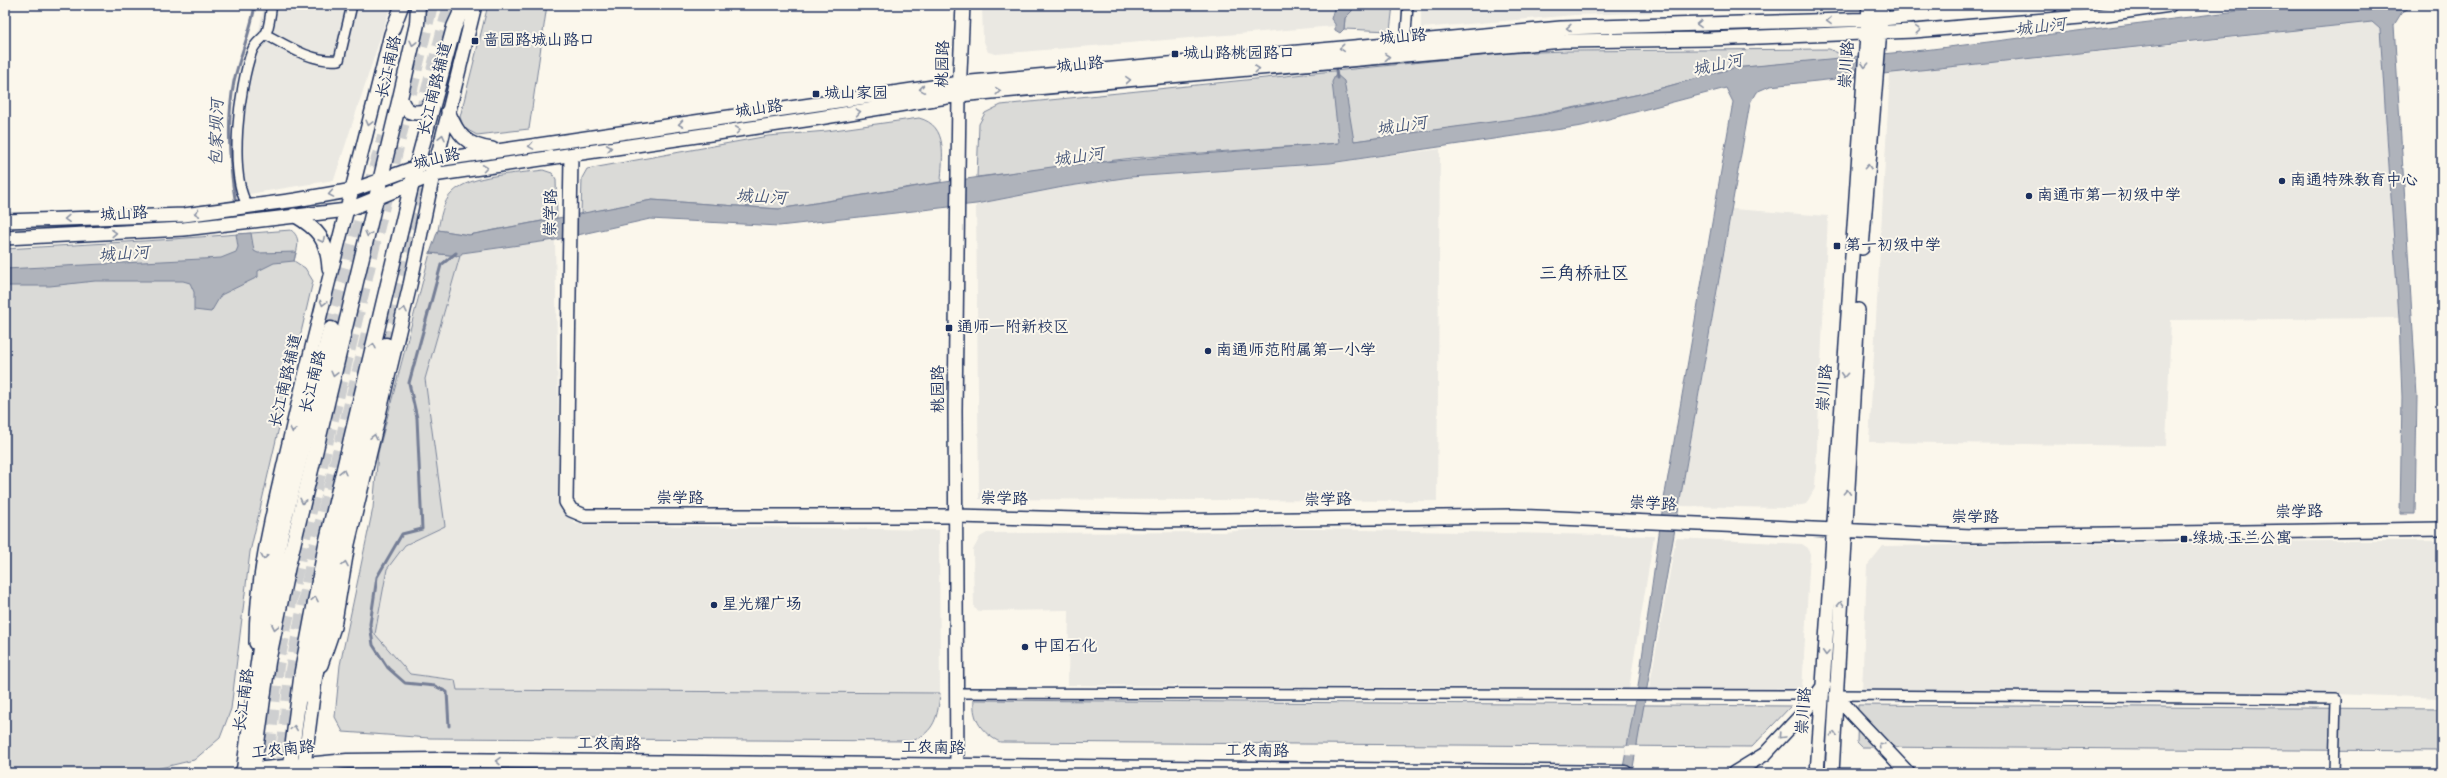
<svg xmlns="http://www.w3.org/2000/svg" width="2447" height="778" viewBox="0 0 2447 778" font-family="Dekko,'LXGW WenKai TC',sans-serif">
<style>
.built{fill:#eae8e2}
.green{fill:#dadad7;stroke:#7a849a}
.water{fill:#afb3bb;stroke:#747e96}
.pier{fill:#fbf7ec}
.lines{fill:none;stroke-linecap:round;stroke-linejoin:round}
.stream{stroke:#747e96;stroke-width:3}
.highway-tunnel{stroke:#cecfd0;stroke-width:16;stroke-dasharray:16 8;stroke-linecap:butt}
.street-casing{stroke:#1b2f5e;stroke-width:12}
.secondary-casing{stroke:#1b2f5e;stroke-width:16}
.primary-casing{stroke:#1b2f5e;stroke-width:17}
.highway-casing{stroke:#1b2f5e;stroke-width:19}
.street{stroke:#fbf7ec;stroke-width:9}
.secondary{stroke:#fbf7ec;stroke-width:13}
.primary{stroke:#fbf7ec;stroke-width:14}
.highway{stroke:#fbf7ec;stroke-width:16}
.oneway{stroke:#8b93a5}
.poi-dot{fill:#1b2f5e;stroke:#fbf7ec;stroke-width:1.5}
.labels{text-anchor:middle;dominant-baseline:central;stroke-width:4;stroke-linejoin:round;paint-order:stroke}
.street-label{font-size:16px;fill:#1b2f5e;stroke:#fbf7ec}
.poi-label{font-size:16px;fill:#1b2f5e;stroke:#fbf7ec;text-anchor:start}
.water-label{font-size:17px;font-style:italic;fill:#47577a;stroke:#fbf7ec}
.quarter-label{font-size:18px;fill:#1b2f5e;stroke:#fbf7ec}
</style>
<rect width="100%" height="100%" fill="#fbf7ec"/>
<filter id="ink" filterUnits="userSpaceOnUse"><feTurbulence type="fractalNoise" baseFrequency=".025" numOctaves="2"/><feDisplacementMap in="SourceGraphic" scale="8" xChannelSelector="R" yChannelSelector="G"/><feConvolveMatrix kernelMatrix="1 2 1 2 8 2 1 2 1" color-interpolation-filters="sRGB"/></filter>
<g filter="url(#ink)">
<!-- built -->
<path class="built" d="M 264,5 L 391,5 L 334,180 L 237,196 L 234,124 L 238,84 L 248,46 L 259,30 Z
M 982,5 L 1335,5 L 1336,9 L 1333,22 L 1335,26 L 996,54 L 988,52 L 983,39 Z
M 1421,5 L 1830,5 L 1827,7 L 1575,15 L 1421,28 Z
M 2372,22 L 2380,29 L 2399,318 L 2171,320 L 2166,446 L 1869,442 L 1890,73 L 2178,44 Z
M 1440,149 L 1437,501 L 979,499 L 976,204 L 1063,187 L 1130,177 L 1330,163 Z
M 1732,209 L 1828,216 L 1815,488 L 1806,504 L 1789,508 L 1679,506 Z
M 555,240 L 560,505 L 576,524 L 939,530 L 940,693 L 456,690 L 455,679 L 410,674 L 375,634 L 387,569 L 405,545 L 445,526 L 425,379 L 460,256 L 462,253 Z
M 1269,528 L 1654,536 L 1629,689 L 1068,685 L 1069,610 L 979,611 L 974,608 L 973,550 L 980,537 L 987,533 L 1223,532 Z
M 1676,538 L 1802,544 L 1808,548 L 1810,554 L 1802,690 L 1649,689 Z
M 2335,541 L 2442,541 L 2442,698 L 2333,694 L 1862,692 L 1867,566 L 1883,546 Z"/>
<!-- green -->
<path class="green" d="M 488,5 L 547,5 L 529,129 L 477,135 L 464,128 L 460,117 Z
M 1353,5 L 1393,5 L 1390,31 L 1344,29 L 1345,18 L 1351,12 Z
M 1829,49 L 1838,53 L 1841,59 L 1734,68 L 1640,94 L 1518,119 L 1340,143 L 1132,158 L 977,177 L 979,124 L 985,113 L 1001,105 L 1510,53 L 1567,51 Z
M 919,118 C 949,126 942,157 941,182 L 779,209 L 652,200 L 581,214 L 582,178 L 587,169 L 768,136 L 827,131 Z
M 543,170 L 552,173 L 556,179 L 557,218 L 469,235 L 438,230 C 440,219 443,201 452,193 C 470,174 518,174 543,170 Z
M 291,230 C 302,238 297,249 294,261 L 305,268 L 313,281 L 250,552 L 231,709 L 220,738 L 194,760 L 139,773 L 5,773 L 5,249 L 160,240 Z
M 430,253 L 460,256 L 425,379 L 445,526 L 405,545 L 387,569 L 375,634 L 410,674 L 455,680 L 457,690 L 940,693 C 938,716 935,732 912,741 L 430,738 L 343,732 L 335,717 L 340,665 L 373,508 L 378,453 Z
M 974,700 L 1791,706 L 1752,747 L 1000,742 C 983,734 972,720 974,700 Z
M 1858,705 L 2442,709 L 2442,751 L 1862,747 L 1857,742 Z"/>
<!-- water -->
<path class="water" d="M 1335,5 L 1353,5 L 1352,11 L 1345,18 L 1344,29 L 1340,33 L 1335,30 L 1335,24 L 1331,19 Z
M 2286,5 L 2415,5 L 2402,12 L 2394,25 L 2417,396 L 2415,514 L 2400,514 L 2402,397 L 2399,318 L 2380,29 L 2372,22 L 1770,86 L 1756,92 L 1750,103 L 1632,773 L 1622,773 L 1638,687 L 1663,505 L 1733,102 L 1726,88 L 1582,126 L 1330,163 L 1130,177 L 1063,187 L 976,204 L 779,226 L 650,219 L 555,240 L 462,253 L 460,256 L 430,253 L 438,230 L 469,235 L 652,200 L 779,209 L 931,184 L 1066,165 L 1339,143 L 1332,82 L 1336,74 L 1344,81 L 1354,141 L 1542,115 L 1640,94 L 1734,68 L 1924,50 Z
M 251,233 L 254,251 L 258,253 L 296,252 L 294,261 L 274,263 L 258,271 L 258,277 L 221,295 L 211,312 L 194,310 L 194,292 L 190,283 L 183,281 L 95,281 L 50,286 L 5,286 L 5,269 L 221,258 L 236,252 L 238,247 L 236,234 Z"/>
<!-- pier -->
<path class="pier" d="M 1626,746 L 1639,746 L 1638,756 L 1625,755 Z"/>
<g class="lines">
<!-- stream -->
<path class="stream" d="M 1336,70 L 1337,78
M 236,205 C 229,164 226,123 234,81 C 240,55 251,31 255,5
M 449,726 L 447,692 L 435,686 L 405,683 L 388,668 L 373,645 L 370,624 L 377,577 L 402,534 L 422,529 L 417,418 L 409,383 L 441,265 L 456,253"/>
<!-- highway-tunnel -->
<path class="highway-tunnel" d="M 422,117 L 451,5
M 331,330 L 385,137
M 386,346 L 419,202 L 424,166
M 265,773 L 276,666 L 298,557 L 430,5
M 282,773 L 292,675 L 314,558 L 369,334"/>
<!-- street casing -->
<g class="street-casing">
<path id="street" d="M 265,34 C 287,46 313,63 339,60 L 352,5
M 1405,47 L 1408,5
M 248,206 C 228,175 239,86 252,51 C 255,43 260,41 265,35 C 270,28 270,13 272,5
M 957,693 L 1801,695 L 1806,710
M 1836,695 L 2336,699 L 2334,773"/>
</g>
<!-- secondary casing -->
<g class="secondary-casing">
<path id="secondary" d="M 1903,5 L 1917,16
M 448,111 C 458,135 465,145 492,149
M 571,155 L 566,502 L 571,510 L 585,516 L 957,516 L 1155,521 L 1513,516 L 1972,536 L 2442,529
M 294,215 C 318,229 327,239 329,268
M 5,221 L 184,215 L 296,200 L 353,190 L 436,160 L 960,83 L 1561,28 L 1881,19 L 2051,5
M 5,238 L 184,229 L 347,210 L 433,175 L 819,118 L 959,95 L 1562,41 L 1710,39 L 1914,31 L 2093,16 L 2170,5
M 1862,248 L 1882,5
M 256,643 C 256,571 276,501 292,430 C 323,298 359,166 391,34 L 402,5
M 321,665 L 334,627 L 348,544 L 410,285 L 433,175 L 475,5
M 1836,695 L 1853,715 L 1908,773
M 243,773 L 256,675
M 303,773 L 314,688
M 957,773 L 955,410 L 959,95 L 963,5
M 1734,773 L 1765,754 L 1806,710 L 1824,685
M 1817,773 L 1869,5
M 1832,773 L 1858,310"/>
</g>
<!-- primary casing -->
<g class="primary-casing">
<path id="primary" d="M 400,98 C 405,112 412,115 426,111 L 433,100
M 241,773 L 254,770 L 347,761 L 438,760 L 1625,773
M 253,773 L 268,662 L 288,566 L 400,98 L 417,24 L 418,5
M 289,773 L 302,671 L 326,544 L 412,183 L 454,27 L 464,5"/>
</g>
<!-- highway casing -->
<g class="highway-casing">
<path id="highway" d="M 256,684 L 269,591 L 280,534 L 331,330
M 311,696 L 334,556 L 386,346"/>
</g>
<!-- street -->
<use href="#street" class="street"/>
<!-- secondary -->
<use href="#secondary" class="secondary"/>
<!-- primary -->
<use href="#primary" class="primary"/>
<!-- highway -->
<use href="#highway" class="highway"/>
</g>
<!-- one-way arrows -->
<defs><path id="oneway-chevron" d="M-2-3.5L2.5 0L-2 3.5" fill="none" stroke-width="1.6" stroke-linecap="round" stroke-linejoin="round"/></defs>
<g class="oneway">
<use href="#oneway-chevron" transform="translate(1829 21) rotate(179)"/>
<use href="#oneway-chevron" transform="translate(1699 24) rotate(178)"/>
<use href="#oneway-chevron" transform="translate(1569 28) rotate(178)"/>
<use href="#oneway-chevron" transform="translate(1918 30) rotate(-5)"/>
<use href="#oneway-chevron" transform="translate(413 43) rotate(103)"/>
<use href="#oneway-chevron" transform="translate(1342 48) rotate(175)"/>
<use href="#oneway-chevron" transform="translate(1387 57) rotate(-5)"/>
<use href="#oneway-chevron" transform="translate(1865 65) rotate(93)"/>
<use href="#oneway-chevron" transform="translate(1257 69) rotate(-5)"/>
<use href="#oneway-chevron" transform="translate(1128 80) rotate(-4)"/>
<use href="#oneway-chevron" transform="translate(922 89) rotate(171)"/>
<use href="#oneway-chevron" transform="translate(998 91) rotate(-5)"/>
<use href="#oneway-chevron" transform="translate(858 112) rotate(-10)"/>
<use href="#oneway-chevron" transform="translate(369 123) rotate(104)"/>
<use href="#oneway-chevron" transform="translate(681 124) rotate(172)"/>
<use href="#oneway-chevron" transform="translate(738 130) rotate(-8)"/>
<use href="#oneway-chevron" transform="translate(442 137) rotate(-77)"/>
<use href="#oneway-chevron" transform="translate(531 146) rotate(171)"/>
<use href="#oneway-chevron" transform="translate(609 148) rotate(-8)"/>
<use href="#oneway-chevron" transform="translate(1868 167) rotate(-86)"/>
<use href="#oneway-chevron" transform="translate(485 168) rotate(-8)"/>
<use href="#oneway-chevron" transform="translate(331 194) rotate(170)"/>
<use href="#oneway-chevron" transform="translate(197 213) rotate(173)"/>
<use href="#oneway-chevron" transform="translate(67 219) rotate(178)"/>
<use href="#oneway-chevron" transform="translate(114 233) rotate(-3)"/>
<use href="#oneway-chevron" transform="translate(368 234) rotate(104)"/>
<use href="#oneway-chevron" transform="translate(322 240) rotate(63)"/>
<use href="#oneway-chevron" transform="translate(323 303) rotate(104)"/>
<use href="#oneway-chevron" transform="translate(404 310) rotate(-77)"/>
<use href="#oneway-chevron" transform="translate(373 346) rotate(-77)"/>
<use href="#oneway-chevron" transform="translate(334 374) rotate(104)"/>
<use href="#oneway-chevron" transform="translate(1844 375) rotate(94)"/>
<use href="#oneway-chevron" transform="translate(293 430) rotate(103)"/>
<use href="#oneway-chevron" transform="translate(374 437) rotate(-77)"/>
<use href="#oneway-chevron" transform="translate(343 472) rotate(-77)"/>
<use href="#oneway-chevron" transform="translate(1847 492) rotate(-87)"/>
<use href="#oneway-chevron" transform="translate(303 501) rotate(104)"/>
<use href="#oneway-chevron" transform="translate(264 557) rotate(100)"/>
<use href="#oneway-chevron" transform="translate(345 564) rotate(-80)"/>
<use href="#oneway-chevron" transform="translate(315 599) rotate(-79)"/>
<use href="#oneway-chevron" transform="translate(1841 604) rotate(-87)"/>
<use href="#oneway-chevron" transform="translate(275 627) rotate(102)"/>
<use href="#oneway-chevron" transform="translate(1826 653) rotate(93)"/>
<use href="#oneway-chevron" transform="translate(294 728) rotate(-82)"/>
<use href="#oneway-chevron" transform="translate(1834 734) rotate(-87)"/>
<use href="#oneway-chevron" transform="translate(1782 736) rotate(133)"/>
<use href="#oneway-chevron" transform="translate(1881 745) rotate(-134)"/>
<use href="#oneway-chevron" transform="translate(498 761) rotate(-179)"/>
</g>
</g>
<!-- markers -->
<g class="poi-dot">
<rect x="471" y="37" width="8" height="8" rx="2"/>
<rect x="1171" y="50" width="8" height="8" rx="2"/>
<rect x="812" y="90" width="8" height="8" rx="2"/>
<circle cx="2282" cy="181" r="4"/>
<circle cx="2029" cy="196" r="4"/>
<rect x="1833" y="242" width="8" height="8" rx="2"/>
<rect x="945" y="324" width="8" height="8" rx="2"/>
<circle cx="1208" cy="351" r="4"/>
<rect x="2180" y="535" width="8" height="8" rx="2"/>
<circle cx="714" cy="605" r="4"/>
<circle cx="1025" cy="647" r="4"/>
</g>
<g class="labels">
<!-- street labels -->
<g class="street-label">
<text transform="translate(1403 38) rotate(-5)">城山路</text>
<text transform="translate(944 64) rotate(-88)">桃园路</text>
<text transform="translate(1848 65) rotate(-86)">崇川路</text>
<text transform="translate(1080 66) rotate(-5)">城山路</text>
<text transform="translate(390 67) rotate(-77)">长江南路</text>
<text transform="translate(436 89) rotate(-76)">长江南路辅道</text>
<text transform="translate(759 110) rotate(-8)">城山路</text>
<text transform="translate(437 160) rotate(-13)">城山路</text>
<text transform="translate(552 213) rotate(-89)">崇学路</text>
<text transform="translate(124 215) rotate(-3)">城山路</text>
<text transform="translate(287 381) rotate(-77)">长江南路辅道</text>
<text transform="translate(314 382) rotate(-76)">长江南路</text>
<text transform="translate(1826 388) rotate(-86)">崇川路</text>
<text transform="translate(939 389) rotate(-90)">桃园路</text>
<text x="680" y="499">崇学路</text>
<text transform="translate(1004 500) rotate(1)">崇学路</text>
<text transform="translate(1328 501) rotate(-1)">崇学路</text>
<text transform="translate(1653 505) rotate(3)">崇学路</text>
<text transform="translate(2299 513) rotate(-1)">崇学路</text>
<text x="1975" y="518">崇学路</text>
<text transform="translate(245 700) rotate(-82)">长江南路</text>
<text transform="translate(1805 711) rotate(-86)">崇川路</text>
<text transform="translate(609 745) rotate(1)">工农南路</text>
<text transform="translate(933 749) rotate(1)">工农南路</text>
<text transform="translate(283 751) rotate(-6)">工农南路</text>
<text transform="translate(1257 752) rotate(1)">工农南路</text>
</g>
<!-- poi labels -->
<g class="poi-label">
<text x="483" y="41">啬园路城山路口</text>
<text x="1183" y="54">城山路桃园路口</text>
<text x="824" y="94">城山家园</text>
<text x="2290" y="181">南通特殊教育中心</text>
<text x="2037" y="196">南通市第一初级中学</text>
<text x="1845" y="246">第一初级中学</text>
<text x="957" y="328">通师一附新校区</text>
<text x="1216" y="351">南通师范附属第一小学</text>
<text x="2192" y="539">绿城·玉兰公寓</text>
<text x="722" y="605">星光耀广场</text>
<text x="1033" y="647">中国石化</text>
</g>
<!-- water labels -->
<g class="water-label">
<text transform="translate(2041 29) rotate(-7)">城山河</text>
<text transform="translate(1718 67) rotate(-12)">城山河</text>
<text transform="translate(1402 128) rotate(-8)">城山河</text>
<text transform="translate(219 133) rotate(-89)">包家坝河</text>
<text transform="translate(1079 159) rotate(-8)">城山河</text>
<text transform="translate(761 199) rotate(3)">城山河</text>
<text transform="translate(124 256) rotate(-4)">城山河</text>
</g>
<!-- quarter labels -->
<g class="quarter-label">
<text x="1584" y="275">三角桥社区</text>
</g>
</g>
<!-- margin -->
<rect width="2447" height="778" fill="none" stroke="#fbf7ec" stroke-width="20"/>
<rect x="10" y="10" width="2427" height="758" fill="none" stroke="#1b2f5e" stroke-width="1.5" filter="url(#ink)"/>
</svg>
